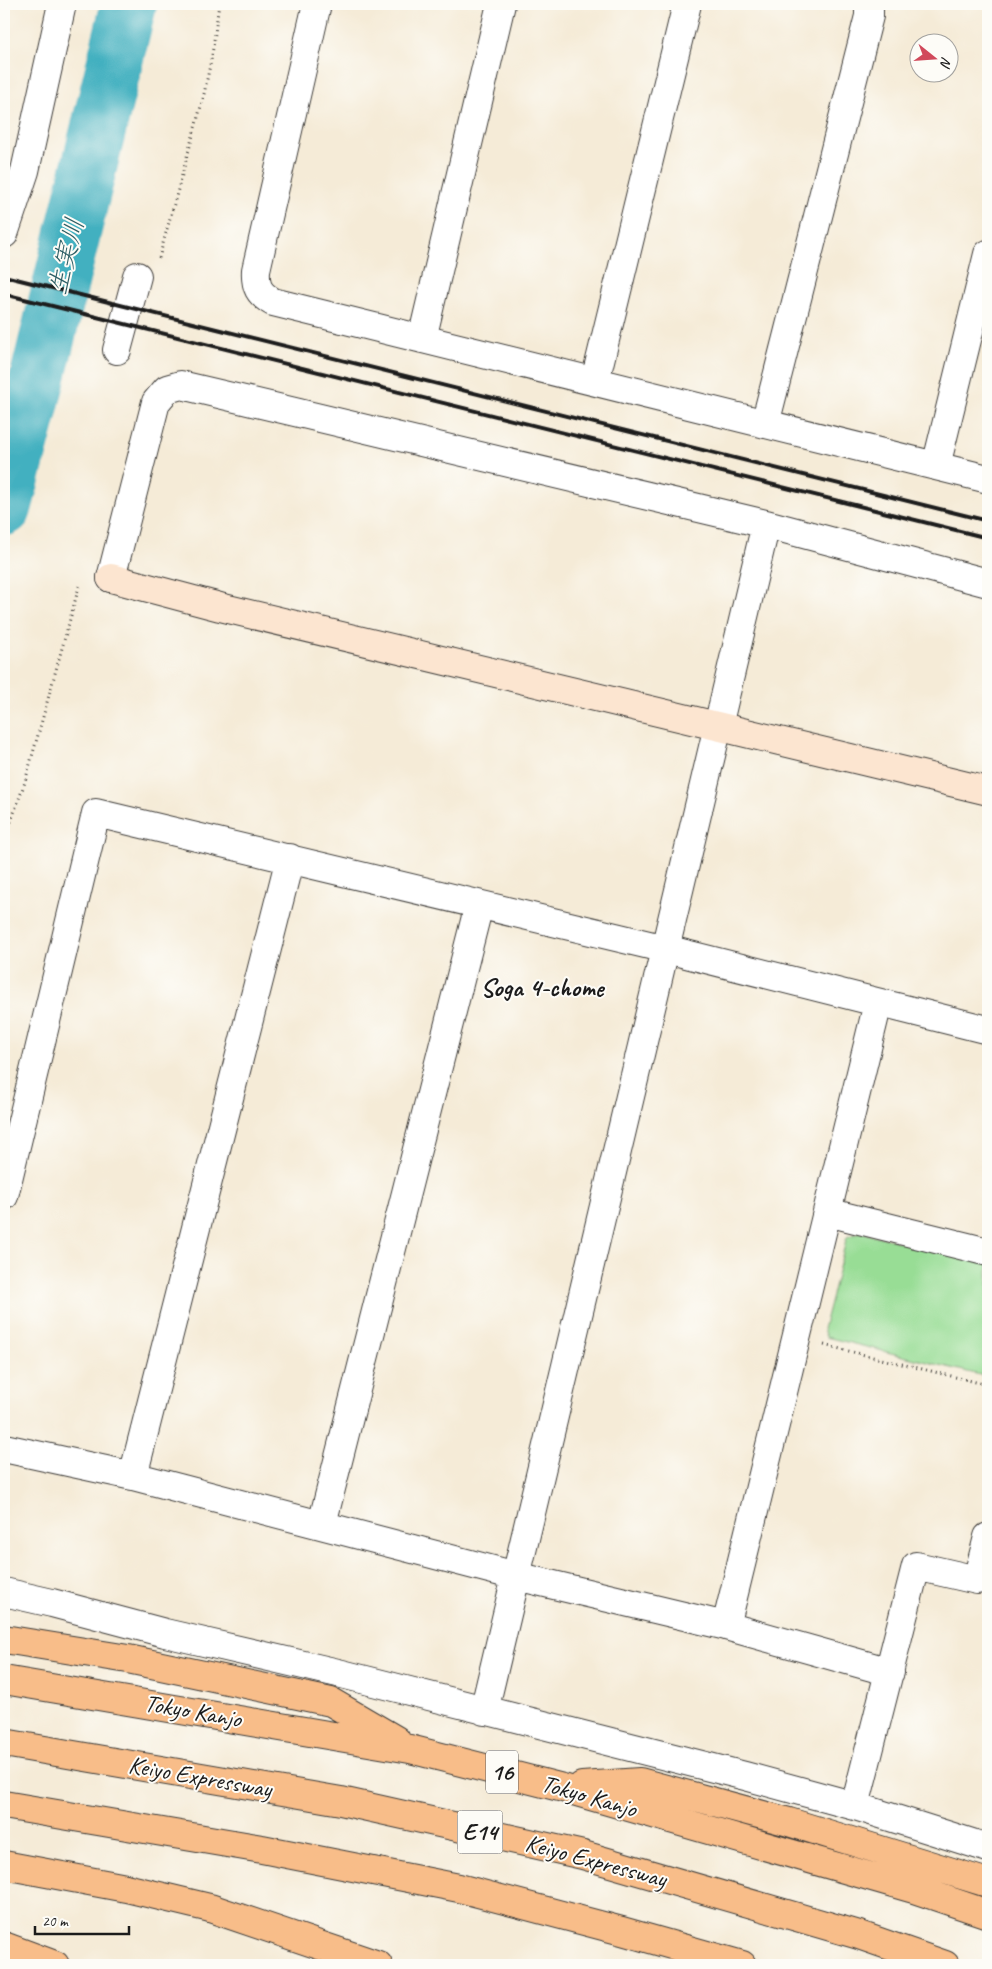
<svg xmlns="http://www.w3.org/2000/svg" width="992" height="1969" viewBox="0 0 992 1969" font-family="Caveat,'Klee One',sans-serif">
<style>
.green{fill:#98dd95;stroke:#5a7c58}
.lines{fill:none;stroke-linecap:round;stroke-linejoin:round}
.river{stroke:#43b0c0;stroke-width:56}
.street-casing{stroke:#3d3b38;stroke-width:30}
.secondary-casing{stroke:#3d3b38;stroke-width:30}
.highway-casing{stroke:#3d3b38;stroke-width:30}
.path{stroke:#3d3b38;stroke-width:3;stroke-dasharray:1 4;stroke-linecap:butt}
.street{stroke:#fff;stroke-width:28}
.secondary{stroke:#fce5d0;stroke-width:28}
.highway{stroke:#f8bd89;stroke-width:28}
.rail{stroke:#1c1c1c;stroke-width:4}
.labels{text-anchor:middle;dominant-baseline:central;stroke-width:4;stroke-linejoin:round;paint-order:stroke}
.shield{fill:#fdfcf7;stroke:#605f5e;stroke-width:1}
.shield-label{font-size:24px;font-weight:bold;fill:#1c1c1c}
.street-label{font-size:25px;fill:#1c1c1c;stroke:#fdfcf7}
.water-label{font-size:26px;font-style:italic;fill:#2e5f66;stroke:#fdfcf7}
.neighbourhood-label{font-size:26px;font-weight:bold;fill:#1c1c1c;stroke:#fdfcf7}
</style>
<rect width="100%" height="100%" fill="#fdfcf7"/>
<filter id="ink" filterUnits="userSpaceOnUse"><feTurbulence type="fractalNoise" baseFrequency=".02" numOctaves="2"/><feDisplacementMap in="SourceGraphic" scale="10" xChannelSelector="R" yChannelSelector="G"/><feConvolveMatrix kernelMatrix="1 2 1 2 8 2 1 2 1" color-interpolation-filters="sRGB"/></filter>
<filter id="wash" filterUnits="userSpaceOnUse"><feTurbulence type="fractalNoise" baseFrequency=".0096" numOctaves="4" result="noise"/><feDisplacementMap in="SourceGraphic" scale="20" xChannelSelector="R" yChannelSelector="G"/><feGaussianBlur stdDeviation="1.12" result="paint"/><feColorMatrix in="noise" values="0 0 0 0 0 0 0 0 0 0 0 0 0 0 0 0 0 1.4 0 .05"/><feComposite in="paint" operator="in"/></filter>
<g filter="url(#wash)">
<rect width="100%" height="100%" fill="#f5ebd7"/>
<!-- green -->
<path class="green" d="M 860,1232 L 988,1264 L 988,1377 L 826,1337 L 823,1329 L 847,1237 Z"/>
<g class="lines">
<!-- river -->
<path class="river" d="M 4,508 L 28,417 L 129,4"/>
</g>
</g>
<g filter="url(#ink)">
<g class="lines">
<!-- street casing -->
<g class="street-casing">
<path id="street" d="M 317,4 L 256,270 C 255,287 259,294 273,302 L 988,479
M 4,234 L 25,171 L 62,4
M 422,339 L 501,4
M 117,350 L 137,276
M 595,381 L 687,4
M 765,424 L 869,16 L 869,4
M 936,466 L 988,254
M 111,578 L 156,402 L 167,389 L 181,385 L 766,524 L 988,583
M 4,1196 L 96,813 L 666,949 L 988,1030
M 827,1212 L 988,1252
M 4,1448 L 133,1476 L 516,1576 L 726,1626 L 890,1672
M 133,1476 L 290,858
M 322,1524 L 479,905
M 4,1592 L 52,1603 L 165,1633 L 338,1673 L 745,1776 L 855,1806 L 916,1566 L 977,1580 L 988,1537
M 726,1626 L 878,1003
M 484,1711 L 766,524
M 855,1806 L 988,1848"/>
</g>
<!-- secondary casing -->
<g class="secondary-casing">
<path id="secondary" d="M 111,578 L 220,607 L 988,791"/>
</g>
<!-- highway casing -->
<g class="highway-casing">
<path id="highway" d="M 4,1639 L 128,1659 L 331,1702 L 396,1740
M 4,1680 L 410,1749 L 563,1788 L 914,1889 L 988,1914
M 4,1743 L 341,1801 L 583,1855 L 859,1935 L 945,1965
M 582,1786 L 640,1782 L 789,1822 L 988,1883
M 4,1805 L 262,1849 L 459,1888 L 622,1931 L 742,1965
M 4,1865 L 126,1888 L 210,1908 L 378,1965
M 4,1946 L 55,1965"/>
</g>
<!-- path -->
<path class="path" d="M 159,258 L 203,99 L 212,55 L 219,4
M 4,841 L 25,782 L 80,583
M 824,1345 L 988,1385"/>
<!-- street -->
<use href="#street" class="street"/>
<!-- secondary -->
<use href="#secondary" class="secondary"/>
<!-- highway -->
<use href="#highway" class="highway"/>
<!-- rail -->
<path class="rail" d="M 4,276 L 988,521
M 4,294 L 988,538"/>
</g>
</g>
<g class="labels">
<!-- shield labels -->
<g class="shield">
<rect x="486" y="1750.5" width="32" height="43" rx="4"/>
<rect x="457.5" y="1810.5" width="45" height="43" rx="4"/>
</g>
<g class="shield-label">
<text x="502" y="1772">16</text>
<text x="480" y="1832">E14</text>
</g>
<!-- street labels -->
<g class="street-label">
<text transform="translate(193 1711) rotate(10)">Tokyo Kanjo</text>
<text transform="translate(200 1777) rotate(10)">Keiyo Expressway</text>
<text transform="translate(589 1796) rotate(16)">Tokyo Kanjo</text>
<text transform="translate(596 1861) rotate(15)">Keiyo Expressway</text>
</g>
<!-- water labels -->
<g class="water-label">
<text transform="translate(66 256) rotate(-76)">生実川</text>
</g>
<!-- neighbourhood labels -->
<g class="neighbourhood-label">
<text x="542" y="987">Soga 4-chome</text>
</g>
</g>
<!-- margin -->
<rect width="992" height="1969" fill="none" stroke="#fdfcf7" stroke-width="20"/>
<!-- north arrow -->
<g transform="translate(934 58) rotate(107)"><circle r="24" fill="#fdfcf7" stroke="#a3a29f"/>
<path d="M0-4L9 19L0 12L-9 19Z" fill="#d1495b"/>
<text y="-8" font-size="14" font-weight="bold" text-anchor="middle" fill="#1c1c1c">N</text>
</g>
<!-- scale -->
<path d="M35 1926v8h94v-8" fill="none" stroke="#1c1c1c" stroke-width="2.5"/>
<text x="42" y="1926" font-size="15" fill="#1c1c1c" stroke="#fdfcf7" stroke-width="4" paint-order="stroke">20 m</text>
</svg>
